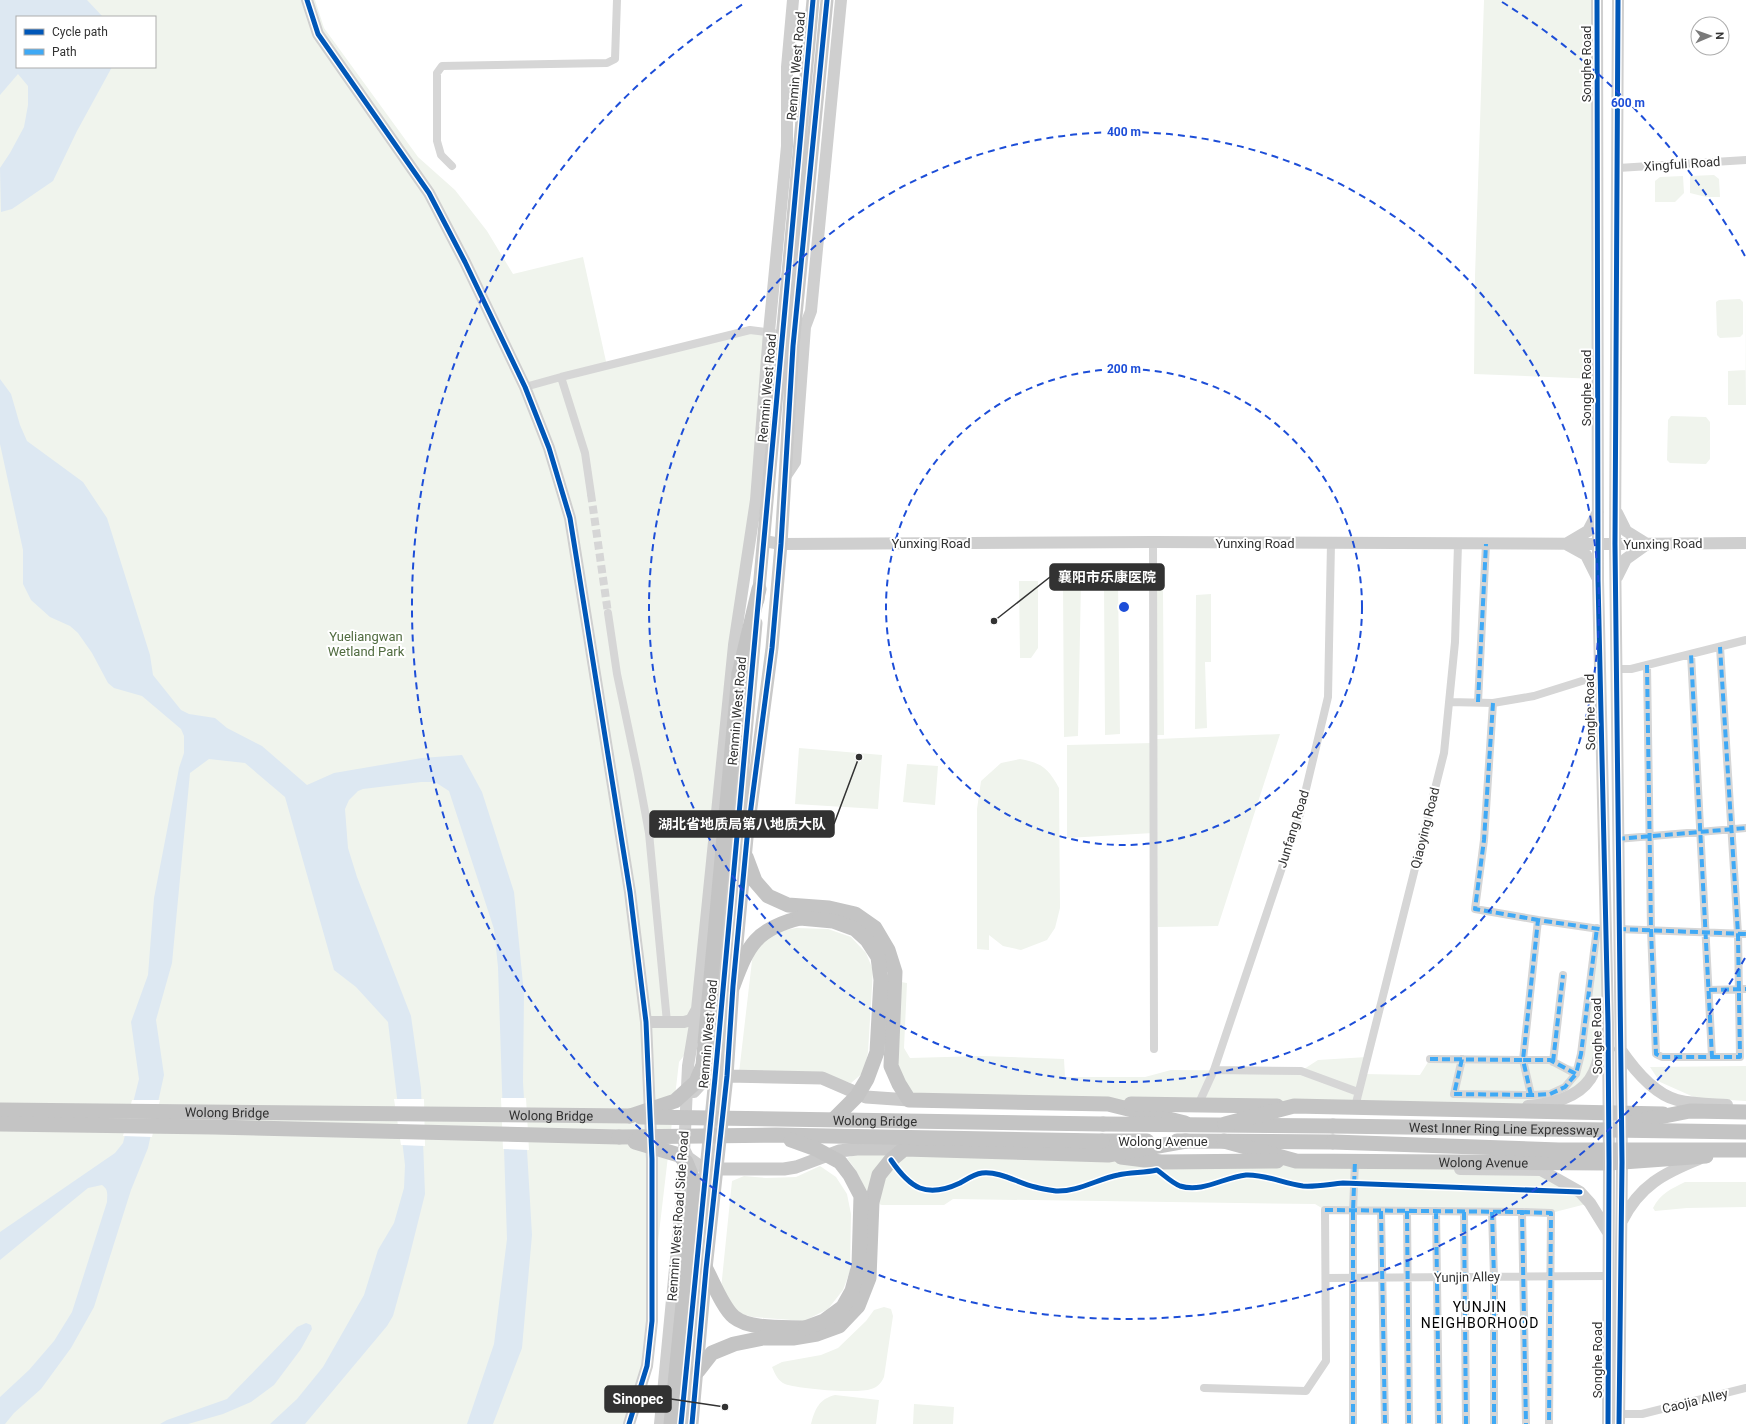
<svg xmlns="http://www.w3.org/2000/svg" width="1746" height="1424" viewBox="0 0 1746 1424" font-family="Roboto,'Noto Sans SC',sans-serif">
<style>
.green{fill:#f0f4ed;fill-rule:evenodd}
.water{fill:#dde8f2}
.pier{fill:#fff}
.lines{fill:none;stroke-linecap:round;stroke-linejoin:round}
.street-tunnel{stroke:#d6d6d6;stroke-width:8;stroke-dasharray:8 4;stroke-linecap:butt}
.street{stroke:#d6d6d6;stroke-width:8}
.secondary{stroke:#cfcfcf;stroke-width:12}
.primary{stroke:#c9c9c9;stroke-width:13}
.highway{stroke:#c4c4c4;stroke-width:15}
.highway-bridge{stroke:#c4c4c4;stroke-width:15}
.quiet{stroke:#3fa9f5;stroke-width:4;stroke-dasharray:8 4;stroke-linecap:butt}
.cycleway-casing{stroke:#fff;stroke-width:8}
.cycleway{stroke:#0057b8;stroke-width:5}
.ring{fill:none;stroke:#1d4ed8;stroke-width:2;stroke-dasharray:7 5}
.labels{text-anchor:middle;dominant-baseline:central;stroke-width:4;stroke-linejoin:round;paint-order:stroke}
.street-label{font-size:13px;fill:#323232;stroke:#fff}
.park-label{font-size:13px;fill:#516c40;stroke:#fff}
.neighbourhood-label{font-size:14px;letter-spacing:1px;fill:#000;stroke:#fff}
.centre{fill:#1d4ed8;stroke:#fff;stroke-width:2}
.ring-label{font-size:12px;text-anchor:middle;font-weight:bold;fill:#1d4ed8;stroke:#fff;stroke-width:4;stroke-linejoin:round;paint-order:stroke}
.leader{fill:none;stroke:#323232;stroke-width:1.5}
.callout-dot{fill:#323232;stroke:#fff;stroke-width:1.5}
.callout{fill:#323232;stroke:#323232;stroke-width:1.5}
.callout-label{font-size:14px;text-anchor:middle;font-weight:bold;fill:#fff}
</style>
<rect width="100%" height="100%" fill="#fff"/>
<!-- green -->
<path class="green" d="M 0,0 L 315,0 L 324,28 L 418,157 L 455,190 L 487,231 L 513,274 L 583,257 L 607,366 L 750,330 L 769,332 L 692,1045 L 679,1062 L 652,1293 L 652,1321 L 629,1424 L 0,1424 ZM 17,17 L 155,17 L 155,67 L 17,67 Z
M 1484,0 L 1597,0 L 1597,379 L 1474,374 L 1475,276 Z
M 1714,175 L 1719,179 L 1720,197 L 1706,197 L 1690,193 L 1690,176 Z
M 1683,176 L 1684,193 L 1675,202 L 1655,202 L 1655,181 L 1660,177 Z
M 1745,298 L 1746,405 L 1728,405 L 1728,371 L 1746,370 Z
M 1740,299 L 1743,302 L 1743,334 L 1740,337 L 1720,338 L 1717,335 L 1716,302 L 1719,300 Z
M 1671,416 L 1706,417 L 1710,422 L 1710,459 L 1706,464 L 1670,463 L 1667,460 L 1668,420 Z
M 1019,581 L 1038,581 L 1038,648 L 1031,658 L 1020,658 Z
M 1081,581 L 1078,736 L 1064,737 L 1063,582 Z
M 1118,583 L 1120,734 L 1105,735 L 1104,584 Z
M 1153,590 L 1163,590 L 1164,735 L 1153,735 Z
M 1211,594 L 1211,662 L 1205,662 L 1207,728 L 1195,729 L 1196,595 Z
M 1280,734 L 1218,926 L 1158,927 L 1157,739 Z
M 1153,743 L 1153,833 L 1067,838 L 1067,745 Z
M 799,748 L 882,755 L 878,809 L 795,804 Z
M 1020,759 C 1042,763 1048,768 1059,788 L 1060,908 L 1055,928 L 1047,940 L 1021,950 L 1003,946 L 989,935 L 989,950 L 977,949 L 977,809 L 981,781 L 1001,763 Z
M 907,764 L 938,766 L 935,805 L 903,802 Z
M 796,928 L 828,929 L 851,937 L 866,953 L 873,970 L 868,1052 L 864,1072 L 851,1083 L 823,1074 L 739,1073 L 753,952 L 774,932 Z
M 1597,928 L 1606,930 L 1608,1024 L 1594,1073 L 1578,1093 L 1539,1105 L 909,1100 L 899,1084 L 894,981 L 907,983 L 904,1048 L 910,1058 L 982,1056 L 1064,1059 L 1065,1077 L 1145,1077 L 1171,1070 L 1301,1071 L 1318,1060 L 1367,1057 L 1363,1074 L 1420,1075 L 1430,1059 L 1553,1062 L 1577,1067 Z
M 1746,1066 L 1746,1101 L 1696,1098 L 1660,1082 L 1650,1067 Z
M 904,1149 L 1541,1170 L 1590,1203 L 1551,1213 L 1325,1210 L 1315,1204 L 953,1199 L 944,1205 L 882,1205 L 872,1202 L 879,1175 Z
M 859,1153 L 887,1155 C 872,1171 870,1181 867,1202 C 865,1184 858,1172 847,1158 Z
M 820,1166 L 836,1177 L 847,1194 L 851,1214 L 850,1271 L 843,1290 L 828,1309 L 804,1321 L 753,1317 L 737,1313 L 721,1289 L 732,1181 L 744,1176 L 766,1178 L 796,1177 Z
M 1685,1182 L 1746,1182 L 1746,1207 L 1687,1208 L 1655,1211 L 1653,1208 C 1661,1193 1671,1189 1685,1182 Z
M 884,1307 L 891,1309 L 893,1316 L 884,1377 C 881,1383 878,1387 871,1389 C 859,1394 798,1389 785,1384 C 778,1381 775,1374 772,1367 L 782,1362 L 821,1355 L 838,1348 L 866,1321 L 874,1310 Z
M 835,1395 L 879,1400 L 876,1424 L 811,1424 C 815,1409 819,1399 835,1395 Z
M 914,1404 L 954,1407 L 953,1424 L 913,1424 Z"/>
<!-- water -->
<path class="water" d="M 0,0 L 87,0 L 103,17 L 17,17 L 17,67 L 112,67 L 77,131 L 53,181 L 12,209 L 1,212 L 0,168 L 10,153 L 24,127 L 28,105 L 28,86 L 18,74 L 0,95 Z
M 0,379 L 11,394 L 20,425 L 27,441 L 83,482 L 107,518 L 150,655 L 153,675 L 181,710 L 189,714 L 215,718 L 227,728 L 262,746 L 307,785 L 334,773 L 422,758 L 462,755 L 482,792 L 514,892 L 524,994 L 523,1082 L 532,1235 L 522,1348 L 493,1424 L 467,1424 L 494,1344 L 507,1239 L 498,967 L 494,929 L 449,791 L 435,782 L 421,782 L 363,789 L 358,791 L 349,800 L 345,809 L 348,848 L 357,877 L 411,1016 L 421,1088 L 425,1194 L 408,1262 L 393,1316 L 387,1326 L 305,1424 L 270,1424 L 297,1399 L 323,1367 L 364,1295 L 378,1250 L 394,1223 L 404,1188 L 405,1165 L 388,1022 L 356,987 L 334,970 L 285,797 L 245,763 L 209,759 L 190,773 L 172,963 L 156,1020 L 164,1075 L 148,1148 L 131,1190 L 94,1307 L 71,1348 L 41,1389 L 14,1413 L 5,1424 L 0,1424 L 0,1397 L 29,1370 L 54,1341 L 72,1312 L 107,1202 C 107,1195 109,1190 102,1185 L 88,1188 L 0,1260 L 0,1232 L 115,1153 L 123,1143 L 139,1079 L 131,1022 L 148,975 L 154,898 L 179,768 L 184,753 L 184,736 L 181,729 L 142,696 L 114,688 L 108,683 L 92,653 L 78,633 L 70,626 L 50,617 L 31,600 L 23,584 L 23,550 L 0,444 Z
M 306,1323 L 311,1325 L 312,1329 L 301,1349 L 274,1385 L 251,1402 L 223,1414 L 188,1424 L 160,1424 L 167,1420 L 227,1399 L 297,1327 Z"/>
<!-- pier -->
<path class="pier" d="M 501,1098 L 526,1098 L 529,1150 L 503,1149 Z
M 394,1099 L 424,1099 L 425,1146 L 401,1145 Z
M 132,1100 L 160,1100 L 152,1137 L 123,1136 Z"/>
<g class="lines">
<!-- street-tunnel -->
<path class="street-tunnel" d="M 591,494 L 608,613"/>
<!-- street -->
<path class="street" d="M 452,166 L 441,155 L 437,141 L 437,73 L 442,66 L 607,63 L 615,59 L 617,0
M 1618,168 L 1746,160
M 525,387 L 561,377
M 591,494 L 585,453 L 561,377 L 750,330 L 774,333
M 1153,542 L 1154,1049
M 608,613 L 617,674 L 638,774 L 649,833 L 667,1022
M 1647,665 L 1651,930 L 1656,1054 L 1662,1057 L 1712,1057 L 1691,654
M 1616,669 L 1631,669 L 1746,640
M 1449,702 L 1493,703 L 1534,696 L 1601,675
M 1478,702 L 1486,544
M 1493,703 L 1484,840 L 1475,909 L 1538,920
M 1617,839 L 1746,828
M 1618,929 L 1746,934
M 1709,990 L 1746,989
M 1712,1057 L 1740,1057 L 1738,934 L 1720,647
M 1430,1059 L 1523,1060 L 1538,920 L 1606,930
M 1462,1059 L 1454,1094 L 1532,1095 L 1550,1094 L 1565,1087 L 1576,1074
M 1553,1062 L 1563,975
M 1214,1070 L 1301,1071 L 1358,1092
M 1531,1095 L 1523,1060 L 1550,1060 L 1576,1074 L 1581,1054 L 1597,928
M 1199,1103 L 1214,1070 L 1300,814 L 1328,697 L 1331,543
M 1355,1107 L 1444,753 L 1455,642 L 1458,544
M 1381,1211 L 1385,1424
M 1407,1211 L 1409,1424
M 1436,1211 L 1439,1424
M 1464,1212 L 1466,1424
M 1492,1212 L 1494,1277 L 1494,1424
M 1522,1212 L 1551,1213 L 1549,1424
M 1326,1278 L 1608,1276
M 1204,1388 L 1306,1391 L 1326,1361 L 1325,1210 L 1522,1212 L 1526,1424
M 1620,1414 L 1642,1414 L 1746,1388
M 1353,1424 L 1353,1211 L 1355,1161"/>
<!-- secondary -->
<path class="secondary" d="M 307,0 L 318,34 L 429,193 L 465,262 L 525,387 L 549,448 L 570,518 L 630,892 L 646,1022 L 652,1159 L 652,1321 L 647,1366 L 629,1424
M 1597,0 L 1598,580 L 1608,1024 L 1609,1163 L 1608,1424
M 1618,0 L 1615,544 L 1622,1162 L 1619,1424
M 785,477 L 795,462 L 805,327 L 811,311 L 841,0
M 764,541 L 781,544 L 1153,542 L 1615,544 L 1746,543
M 1597,577 L 1586,555 L 1566,544 L 1588,531 L 1598,512
M 1617,577 L 1626,559 L 1647,544 L 1626,531 L 1617,513
M 734,645 L 756,500 L 769,332 L 787,146 L 787,67 L 793,0
M 646,1022 L 684,1022 L 691,1020 L 697,1009 L 734,645 L 738,638
M 1620,1049 C 1633,1068 1654,1094 1677,1100 C 1693,1104 1711,1104 1727,1105
M 694,1092 L 716,1068
M 1528,1106 C 1553,1104 1583,1097 1594,1072 C 1599,1061 1601,1048 1605,1036
M 684,1149 L 688,1157 L 706,1170
M 1460,1169 L 1541,1170 L 1580,1192 L 1590,1203 L 1608,1232
M 1622,1221 C 1639,1186 1664,1173 1699,1159
M 660,1424 L 682,1196 L 688,1066 L 697,1012"/>
<!-- primary -->
<path class="primary" d="M 758,600 L 813,0
M 727,1076 L 822,1078 L 866,1097 L 909,1100
M 718,1169 L 784,1169 L 796,1167 L 839,1151 L 857,1149 L 904,1149
M 681,1424 L 715,1078 L 756,623
M 692,1424 L 706,1269 L 727,1076 L 733,986 L 747,838 L 772,648 L 781,544 L 793,346 L 827,0"/>
<!-- highway -->
<g class="highway">
<path d="M 739,674 L 759,589"/>
<path d="M 746,857 L 755,881 L 768,896 L 788,905 L 829,908 L 855,914 L 875,928 L 888,950 L 895,972 L 891,1066 L 899,1084 L 909,1100 L 1108,1104 L 1185,1123"/>
<path d="M 733,986 C 748,945 756,929 800,918"/>
<path d="M 1131,1104 L 1277,1106"/>
<path id="s1" d="M 0,1110 L 630,1116"/>
<path d="M 0,1124 L 213,1127 L 619,1137"/>
<path d="M 1103,1124 L 1333,1126"/>
<path d="M 1225,1124 L 1294,1106 L 1663,1114"/>
<path d="M 1102,1141 L 1147,1141"/>
<path d="M 1177,1141 L 1333,1142"/>
<path id="s2" d="M 1224,1141 L 1296,1161 L 1609,1163 L 1706,1156"/>
<path d="M 1121,1157 L 1161,1162 L 1277,1161"/>
<path d="M 706,1269 C 713,1282 723,1308 734,1317 C 750,1330 785,1327 805,1328"/>
<path d="M 698,1371 L 712,1353 L 734,1344 L 763,1338 L 793,1338 L 817,1334 L 839,1326 L 858,1306 L 869,1278 L 872,1202 L 879,1175 L 891,1160 L 904,1149 L 1108,1155 L 1186,1141"/>
</g>
<!-- highway-bridge -->
<g class="highway-bridge">
<path d="M 800,918 L 833,921 L 855,929 L 867,940 L 878,957 L 881,980 L 877,1052 L 867,1079 L 857,1096 L 834,1119"/>
<path d="M 630,1116 L 675,1101 L 696,1082 L 703,1065 L 739,674"/>
<path id="s3" d="M 641,1117 L 1103,1124"/>
<path d="M 1624,1124 L 1690,1111 L 1746,1112"/>
<path id="s4" d="M 1333,1126 L 1746,1132"/>
<path d="M 619,1137 L 776,1135 L 1102,1141"/>
<path d="M 791,1140 L 816,1149 L 840,1162 L 850,1175 L 861,1196 L 859,1265 L 852,1291 L 843,1307 L 824,1321 L 805,1328"/>
<path d="M 635,1142 L 679,1155 L 686,1162 L 695,1184 L 671,1424"/>
<path d="M 1333,1142 L 1559,1150 L 1746,1150"/>
</g>
<!-- quiet -->
<path class="quiet" d="M 1647,665 L 1651,930 L 1656,1054 L 1662,1057 L 1712,1057 L 1691,654
M 1478,702 L 1486,544
M 1493,703 L 1484,840 L 1475,909 L 1538,920
M 1617,839 L 1746,828
M 1618,929 L 1746,934
M 1709,990 L 1746,989
M 1712,1057 L 1740,1057 L 1738,934 L 1720,647
M 1430,1059 L 1523,1060 L 1538,920 L 1606,930
M 1462,1059 L 1454,1094 L 1532,1095 L 1550,1094 L 1565,1087 L 1576,1074
M 1553,1062 L 1563,975
M 1531,1095 L 1523,1060 L 1550,1060 L 1576,1074 L 1581,1054 L 1597,928
M 1325,1210 L 1522,1212 L 1526,1424
M 1381,1211 L 1385,1424
M 1407,1211 L 1409,1424
M 1436,1211 L 1439,1424
M 1464,1212 L 1466,1424
M 1492,1212 L 1494,1277 L 1494,1424
M 1522,1212 L 1551,1213 L 1549,1424
M 1353,1424 L 1353,1211 L 1355,1161"/>
<!-- cycleway casing -->
<g class="cycleway-casing">
<path id="cycleway" d="M 307,0 L 318,34 L 429,193 L 465,262 L 525,387 L 549,448 L 570,518 L 630,892 L 646,1022 L 652,1159 L 652,1321 L 647,1366 L 629,1424
M 1597,0 L 1598,580 L 1608,1024 L 1609,1163 L 1608,1424
M 1618,0 L 1615,544 L 1622,1162 L 1619,1424
M 891,1160 C 910,1188 926,1199 960,1183 C 967,1179 974,1174 982,1173 C 1000,1171 1018,1183 1035,1187 C 1042,1189 1049,1190 1056,1191 C 1077,1192 1098,1179 1118,1175 C 1131,1172 1144,1173 1157,1170 C 1164,1175 1172,1183 1180,1186 C 1203,1193 1224,1177 1246,1175 C 1266,1174 1284,1184 1303,1186 C 1316,1187 1330,1184 1343,1183 L 1580,1192
M 681,1424 L 715,1078 L 813,0
M 692,1424 L 706,1269 L 727,1076 L 733,986 L 747,838 L 772,648 L 781,544 L 793,346 L 827,0"/>
</g>
<!-- cycleway -->
<use href="#cycleway" class="cycleway"/>
</g>
<!-- distance rings -->
<g class="ring">
<circle cx="1124" cy="607" r="238"/>
<circle cx="1124" cy="607" r="475"/>
<path d="M1745 958A713 713 0 1 1 746 2M1502 2A713 713 0 0 1 1745 256"/>
</g>
<g class="labels">
<!-- street labels -->
<g class="street-label">
<text transform="translate(1586 64) rotate(-90)">Songhe Road</text>
<text transform="translate(796 66) rotate(-85)">Renmin West Road</text>
<text transform="translate(1682 164) rotate(-4)">Xingfuli Road</text>
<text transform="translate(767 388) rotate(-85)">Renmin West Road</text>
<text transform="translate(1586 388) rotate(-90)">Songhe Road</text>
<text x="931" y="543">Yunxing Road</text>
<text x="1255" y="543">Yunxing Road</text>
<text transform="translate(1663 544) rotate(-1)">Yunxing Road</text>
<text transform="translate(737 711) rotate(-85)">Renmin West Road</text>
<text transform="translate(1590 712) rotate(-91)">Songhe Road</text>
<text transform="translate(1425 828) rotate(-76)">Qiaoying Road</text>
<text transform="translate(1293 829) rotate(-73)">Junfang Road</text>
<text transform="translate(708 1034) rotate(-85)">Renmin West Road</text>
<text transform="translate(1597 1036) rotate(-91)">Songhe Road</text>
<text stroke="none"><textPath href="#s1" startOffset="227">Wolong Bridge</textPath></text>
<text stroke="none"><textPath href="#s1" startOffset="551">Wolong Bridge</textPath></text>
<text stroke="none"><textPath href="#s3" startOffset="234">Wolong Bridge</textPath></text>
<text stroke="none"><textPath href="#s4" startOffset="171">West Inner Ring Line Expressway</textPath></text>
<text x="1163" y="1141">Wolong Avenue</text>
<text stroke="none"><textPath href="#s2" startOffset="262">Wolong Avenue</textPath></text>
<text transform="translate(678 1216) rotate(-86)">Renmin West Road Side Road</text>
<text transform="translate(1467 1277) rotate(-1)">Yunjin Alley</text>
<text transform="translate(1597 1360) rotate(-90)">Songhe Road</text>
<text transform="translate(1695 1401) rotate(-14)">Caojia Alley</text>
</g>
<!-- park labels -->
<g class="park-label">
<text x="366" y="636">Yueliangwan<tspan x="366" dy="15">Wetland Park</tspan></text>
</g>
<!-- neighbourhood labels -->
<g class="neighbourhood-label">
<text x="1480" y="1307">YUNJIN<tspan x="1480" dy="16">NEIGHBORHOOD</tspan></text>
</g>
</g>
<circle cx="1124" cy="607" r="6" class="centre"/>
<g class="ring-label">
<text x="1628" y="107">600 m</text>
<text x="1124" y="136">400 m</text>
<text x="1124" y="373">200 m</text>
</g>
<!-- callouts -->
<path class="leader" d="M994 621L1050 577M859 757L834 824M725 1407L671 1399"/>
<g class="callout-dot">
<circle cx="994" cy="621" r="4"/>
<circle cx="859" cy="757" r="4"/>
<circle cx="725" cy="1407" r="4"/>
</g>
<g class="callout">
<rect x="1050" y="564" width="114" height="26" rx="4"/>
<rect x="650" y="811" width="184" height="26" rx="4"/>
<rect x="605" y="1386" width="66" height="26" rx="4"/>
</g>
<g class="callout-label">
<text x="1107" y="582">襄阳市乐康医院</text>
<text x="742" y="829">湖北省地质局第八地质大队</text>
<text x="638" y="1404">Sinopec</text>
</g>
<!-- legend -->
<rect x="16" y="16" width="140" height="52" fill="#ffffff" stroke="#adadad"/>
<rect x="24" y="29" width="20" height="6" fill="#0057b8" stroke="#adadad"/>
<text x="52" y="36" font-size="12" fill="#323232">Cycle path</text>
<rect x="24" y="49" width="20" height="6" fill="#3fa9f5" stroke="#adadad"/>
<text x="52" y="56" font-size="12" fill="#323232">Path</text>
<!-- north arrow -->
<g transform="translate(1710 36) rotate(88)"><circle r="19" fill="#ffffff" stroke="#adadad"/>
<path d="M0-3L7 15L0 10L-7 15Z" fill="#7a7a7a"/>
<text y="-6" font-size="11" font-weight="bold" text-anchor="middle" fill="#323232">N</text>
</g>
</svg>
